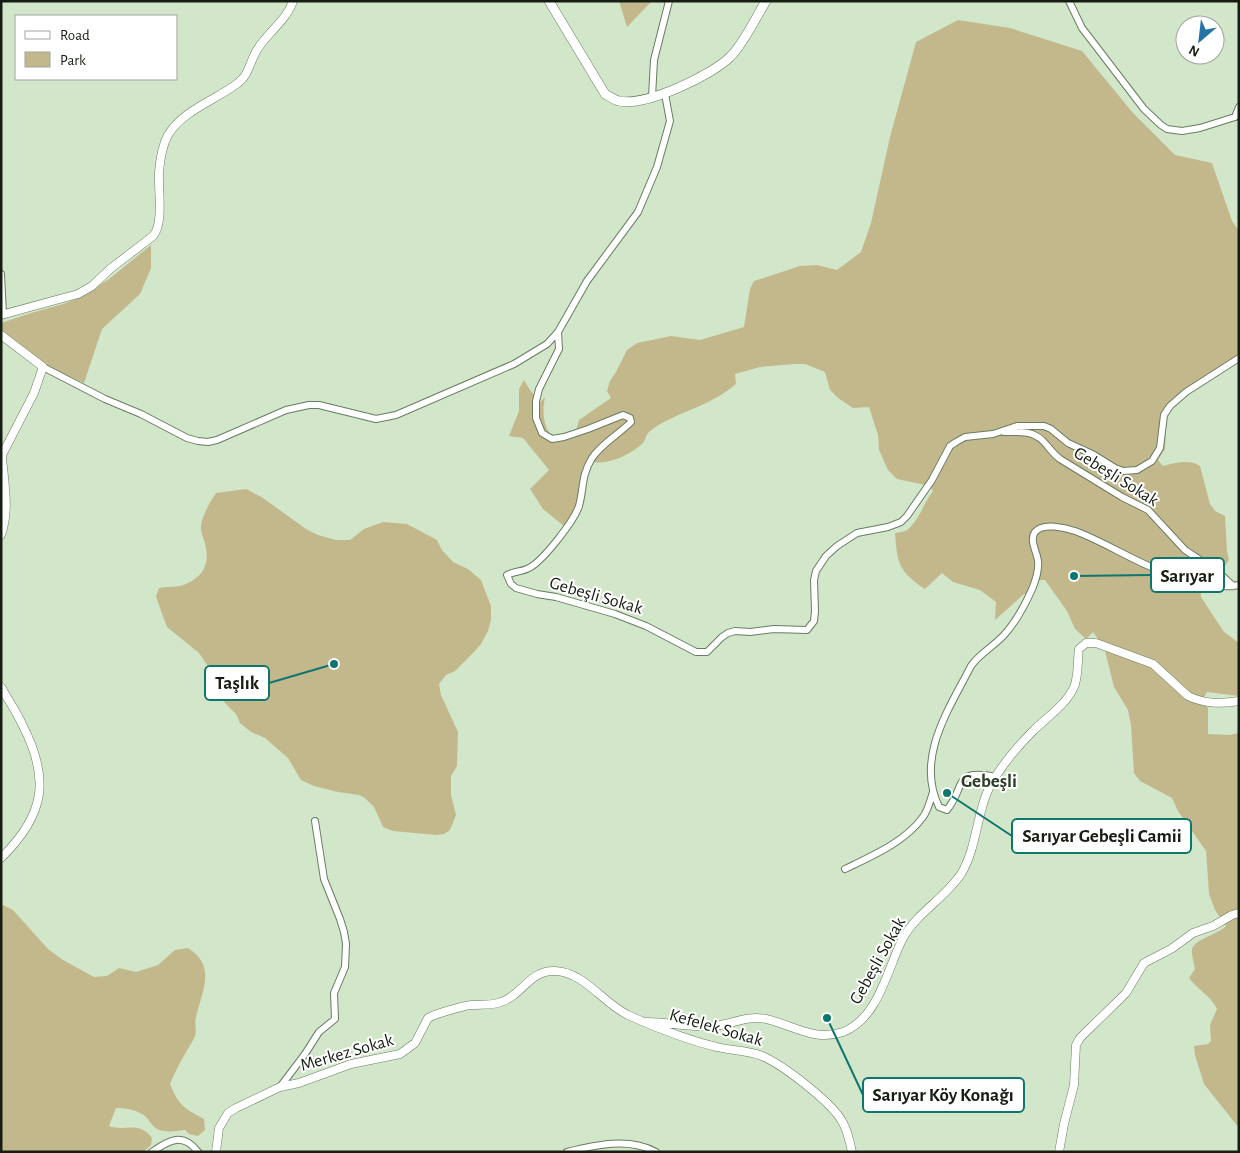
<svg xmlns="http://www.w3.org/2000/svg" width="1240" height="1153" viewBox="0 0 1240 1153" font-family="'Alegreya Sans',sans-serif">
<style>
.green{fill:#c3b88c}
.lines{fill:none;stroke-linecap:round;stroke-linejoin:round}
.minor-casing{stroke:#697c62;stroke-width:8}
.tertiary-casing{stroke:#697c62;stroke-width:9}
.secondary-casing{stroke:#697c62;stroke-width:10}
.minor{stroke:#fff;stroke-width:6}
.tertiary{stroke:#fff;stroke-width:8}
.secondary{stroke:#fff;stroke-width:9}
.labels{text-anchor:middle;dominant-baseline:central;stroke-width:4;stroke-linejoin:round;paint-order:stroke}
.street-label{font-size:18px;fill:#161e13;stroke:#fff}
.neighbourhood-label{font-size:19px;font-weight:bold;fill:#2c3d26;stroke:#fff}
.leader{fill:none;stroke:#0f766e;stroke-width:2}
.callout-dot{fill:#0f766e;stroke:#fff;stroke-width:2}
.callout{fill:#fff;stroke:#0f766e;stroke-width:2}
.callout-label{font-size:19px;text-anchor:middle;font-weight:bold;fill:#161e13}
</style>
<rect width="100%" height="100%" fill="#d2e7ca"/>
<!-- green -->
<path class="green" d="M 619,1 L 652,1 L 627,27 Z
M 958,20 L 1010,28 L 1082,51 L 1133,113 L 1175,155 L 1212,163 L 1232,221 L 1239,231 L 1239,361 L 1177,401 L 1169,413 L 1166,421 L 1165,449 L 1158,460 L 1163,466 C 1175,463 1189,459 1200,466 L 1210,504 L 1215,511 L 1225,516 L 1227,551 L 1229,560 L 1224,567 L 1211,559 L 1210,565 L 1201,579 L 1201,597 L 1224,632 L 1239,643 L 1239,696 L 1207,692 L 1202,701 L 1208,708 L 1208,734 L 1230,735 L 1239,733 L 1239,1128 L 1204,1084 L 1195,1055 L 1194,1046 L 1208,1044 L 1211,1041 L 1210,1025 L 1217,1009 C 1212,997 1197,989 1189,978 L 1195,969 C 1194,963 1191,954 1192,949 C 1195,939 1219,934 1226,926 L 1215,910 L 1209,894 L 1206,851 L 1178,811 L 1172,798 L 1140,781 L 1134,773 L 1131,725 L 1128,710 L 1114,687 L 1104,647 L 1093,632 L 1086,639 L 1075,629 L 1067,611 L 1045,580 L 1038,580 L 1031,596 L 1024,594 L 995,620 L 996,602 L 980,590 L 953,582 L 942,573 L 925,589 C 899,572 897,563 895,533 C 899,532 904,532 907,530 C 919,521 924,502 933,491 L 930,486 L 897,479 L 888,470 L 879,450 L 878,435 L 869,407 L 853,408 L 838,398 L 830,390 L 825,372 L 805,364 L 795,364 L 760,367 L 735,374 L 736,384 C 714,403 689,409 664,422 C 660,424 652,429 648,433 C 646,436 645,440 643,443 C 631,454 610,465 593,462 L 587,475 L 582,508 L 569,530 L 543,509 L 530,489 L 549,470 L 523,438 L 509,436 L 519,411 L 519,389 L 524,380 L 530,390 L 540,402 L 545,397 C 542,411 543,430 555,439 L 575,434 L 579,420 L 611,398 L 607,391 L 610,381 L 616,372 L 627,350 L 637,343 L 671,336 L 700,340 L 744,327 L 750,289 L 754,281 L 800,266 L 817,265 L 837,270 L 861,252 L 871,223 L 890,137 L 916,42 Z
M 151,245 L 151,268 L 140,294 L 102,329 L 84,383 L 44,364 L 1,331 L 1,323 L 31,313 L 63,304 L 81,297 L 109,279 Z
M 246,489 L 263,498 L 306,529 L 318,535 L 336,540 L 350,540 L 364,529 L 383,522 L 407,524 L 437,540 L 442,550 L 453,562 L 468,569 L 481,580 L 491,606 L 491,620 L 488,631 L 481,644 L 473,653 L 455,671 L 446,675 L 439,684 L 441,695 L 458,732 L 457,766 L 451,776 L 451,795 L 456,815 L 450,830 L 444,834 L 437,835 L 393,831 L 383,827 L 374,807 L 365,798 L 359,795 L 338,792 L 314,786 L 301,780 L 288,758 L 265,738 L 251,732 L 240,723 L 236,714 L 225,703 L 216,689 L 209,668 L 199,653 L 167,627 L 156,597 L 159,588 C 168,586 177,588 186,584 C 204,576 210,563 205,544 C 204,539 201,533 201,528 C 201,517 210,502 216,493 Z
M 1,904 L 13,910 L 48,949 L 63,960 L 94,977 L 107,976 L 119,968 L 136,972 L 158,965 L 175,950 L 188,948 C 217,966 202,991 196,1017 C 194,1023 197,1030 195,1036 C 194,1040 191,1043 189,1047 C 182,1059 175,1071 170,1084 C 179,1106 184,1108 204,1119 L 205,1130 L 198,1136 L 189,1134 L 185,1130 C 176,1131 166,1133 157,1129 C 152,1126 150,1121 146,1117 C 138,1110 127,1108 116,1108 L 109,1126 C 126,1132 139,1120 152,1138 L 151,1145 L 143,1152 L 1,1152 Z"/>
<g class="lines">
<!-- minor casing -->
<g class="minor-casing">
<path id="minor" d="M 1069,1 L 1082,28 L 1092,41 L 1144,109 L 1161,125 L 1167,129 L 1182,131 L 1200,128 L 1235,117
M 652,97 L 654,60 L 669,1
M 1235,117 L 1239,107
M 1,274 L 3,315
M 558,332 L 559,349 L 539,389 L 536,401 L 536,418 L 542,433 L 552,439 L 564,437 L 588,429 L 623,415 L 630,418 L 631,422 C 619,434 601,444 592,458 C 581,476 584,488 579,506 C 574,521 543,561 529,568 C 522,572 514,571 507,575 L 511,584 L 516,588 L 537,594 L 556,597 L 615,614 L 646,626 L 696,652 L 707,652 L 722,637 L 728,633 L 735,631 L 750,632 L 774,629 L 807,630 L 814,621 L 815,611 L 814,580 L 816,571 L 826,556 L 837,546 L 857,533 L 888,527 L 901,522 L 907,516 L 932,480 L 950,446 L 956,442 L 965,437 L 993,434 L 1017,426 L 1044,426 L 1051,429 L 1068,443 L 1094,455 L 1115,468 L 1123,471 L 1137,470 L 1152,461 L 1160,448 L 1164,415 L 1170,406 L 1186,392 L 1239,358
M 43,367 L 105,399 L 141,414 L 187,438 L 198,441 L 208,442 L 217,440 L 286,410 L 309,405 L 319,405 L 376,419 L 396,415 L 514,364 L 547,344 L 558,332 L 587,281 L 638,212 L 657,167 L 670,121 L 665,94
M 1004,432 C 1018,432 1032,430 1043,441 C 1049,447 1052,453 1060,459 L 1122,497 L 1148,510 L 1185,550 L 1217,571 L 1233,586
M 996,777 C 953,768 966,786 947,810 L 939,807 C 915,758 949,709 971,666 C 980,653 993,647 1004,635 C 1016,622 1026,603 1033,587 C 1036,579 1039,569 1038,561 C 1037,552 1029,540 1035,532 C 1043,522 1066,528 1075,531 C 1105,542 1131,560 1161,571 C 1184,579 1215,590 1239,585
M 845,869 C 872,856 905,842 923,817 C 928,810 930,801 933,792
M 280,1087 L 305,1054 L 319,1032 L 335,1019 L 334,993 L 345,967 L 346,944 L 344,932 L 340,919 L 324,879 L 315,821
M 152,1152 C 169,1140 183,1132 198,1152
M 567,1152 C 595,1145 629,1137 656,1152"/>
</g>
<!-- tertiary casing -->
<g class="tertiary-casing">
<path id="tertiary" d="M 1,315 L 78,294 L 92,286 L 110,269 L 153,236 C 164,224 158,189 159,172 C 160,160 162,146 168,135 C 183,110 216,100 238,83 C 249,75 250,61 257,50 C 267,33 287,20 293,1
M 1,335 L 43,367 L 34,393 L 1,457
M 1,535 C 10,510 4,482 2,457
M 1,687 C 8,700 16,711 22,724 C 50,778 46,814 1,858
M 647,1022 C 669,1022 692,1028 714,1026 C 732,1024 748,1015 766,1019 C 793,1025 815,1042 843,1032 C 879,1018 887,969 903,938 C 917,913 945,898 961,874 C 977,848 976,815 989,788 C 1000,767 1017,747 1033,731 C 1047,717 1066,705 1074,687 C 1079,675 1077,662 1079,649 L 1086,643 L 1096,643 L 1153,664 L 1188,696 C 1205,704 1221,704 1239,701
M 216,1152 L 219,1128 L 228,1113 L 236,1108 L 280,1087 L 299,1083 L 351,1064 L 400,1054 L 415,1043 L 428,1018 C 435,1014 462,1006 471,1005 C 481,1004 492,1006 501,1002 C 523,995 529,970 555,971 C 584,972 603,1003 628,1015 C 657,1028 687,1040 717,1047 C 732,1051 748,1050 762,1056 C 783,1065 833,1103 843,1123 C 848,1132 850,1142 852,1152
M 1059,1152 L 1064,1124 L 1074,1085 L 1076,1045 L 1080,1038 L 1126,993 L 1144,963 L 1171,949 L 1193,933 L 1213,926 L 1232,915 L 1239,913"/>
</g>
<!-- secondary casing -->
<g class="secondary-casing">
<path id="secondary" d="M 549,1 L 605,94 C 609,96 614,100 619,101 C 645,107 713,75 731,56 C 744,43 756,17 766,1"/>
</g>
<!-- minor -->
<use href="#minor" class="minor"/>
<!-- tertiary -->
<use href="#tertiary" class="tertiary"/>
<!-- secondary -->
<use href="#secondary" class="secondary"/>
</g>
<g class="labels">
<!-- street labels -->
<g class="street-label">
<text transform="translate(1116 477) rotate(32)">Gebeşli Sokak</text>
<text transform="translate(596 596) rotate(16)">Gebeşli Sokak</text>
<text transform="translate(878 961) rotate(-61)">Gebeşli Sokak</text>
<text transform="translate(716 1028) rotate(16)">Kefelek Sokak</text>
<text transform="translate(347 1053) rotate(-16)">Merkez Sokak</text>
</g>
<!-- neighbourhood labels -->
<g class="neighbourhood-label">
<text x="989" y="781">Gebeşli</text>
</g>
</g>
<!-- callouts -->
<path class="leader" d="M1074 576L1151 575M334 664L269 683M947 793L1012 836M827 1018L863 1095"/>
<g class="callout-dot">
<circle cx="1074" cy="576" r="5"/>
<circle cx="334" cy="664" r="5"/>
<circle cx="947" cy="793" r="5"/>
<circle cx="827" cy="1018" r="5"/>
</g>
<g class="callout">
<rect x="1151" y="558" width="73" height="34" rx="5"/>
<rect x="205" y="666" width="64" height="34" rx="5"/>
<rect x="1012" y="819" width="179" height="34" rx="5"/>
<rect x="863" y="1078" width="161" height="34" rx="5"/>
</g>
<g class="callout-label">
<text x="1187" y="582">Sarıyar</text>
<text x="237" y="689">Taşlık</text>
<text x="1102" y="842">Sarıyar Gebeşli Camii</text>
<text x="943" y="1101">Sarıyar Köy Konağı</text>
</g>
<!-- border -->
<rect width="1240" height="1153" fill="none" stroke="#161e13" stroke-width="5"/>
<!-- legend -->
<rect x="15" y="15" width="162" height="65" fill="#ffffff" stroke="#a2a5a1"/>
<rect x="25" y="31" width="25" height="8" fill="#ffffff" stroke="#a2a5a1"/>
<text x="60" y="40" font-size="15" fill="#161e13">Road</text>
<rect x="25" y="52" width="25" height="15" fill="#c3b88c" stroke="#a2a5a1"/>
<text x="60" y="65" font-size="15" fill="#161e13">Park</text>
<!-- north arrow -->
<g transform="translate(1200 40) rotate(208)"><circle r="24" fill="#ffffff" stroke="#a2a5a1"/>
<path d="M0-4L9 19L0 12L-9 19Z" fill="#2775a7"/>
<text y="-8" font-size="14" font-weight="bold" text-anchor="middle" fill="#161e13">N</text>
</g>
</svg>
